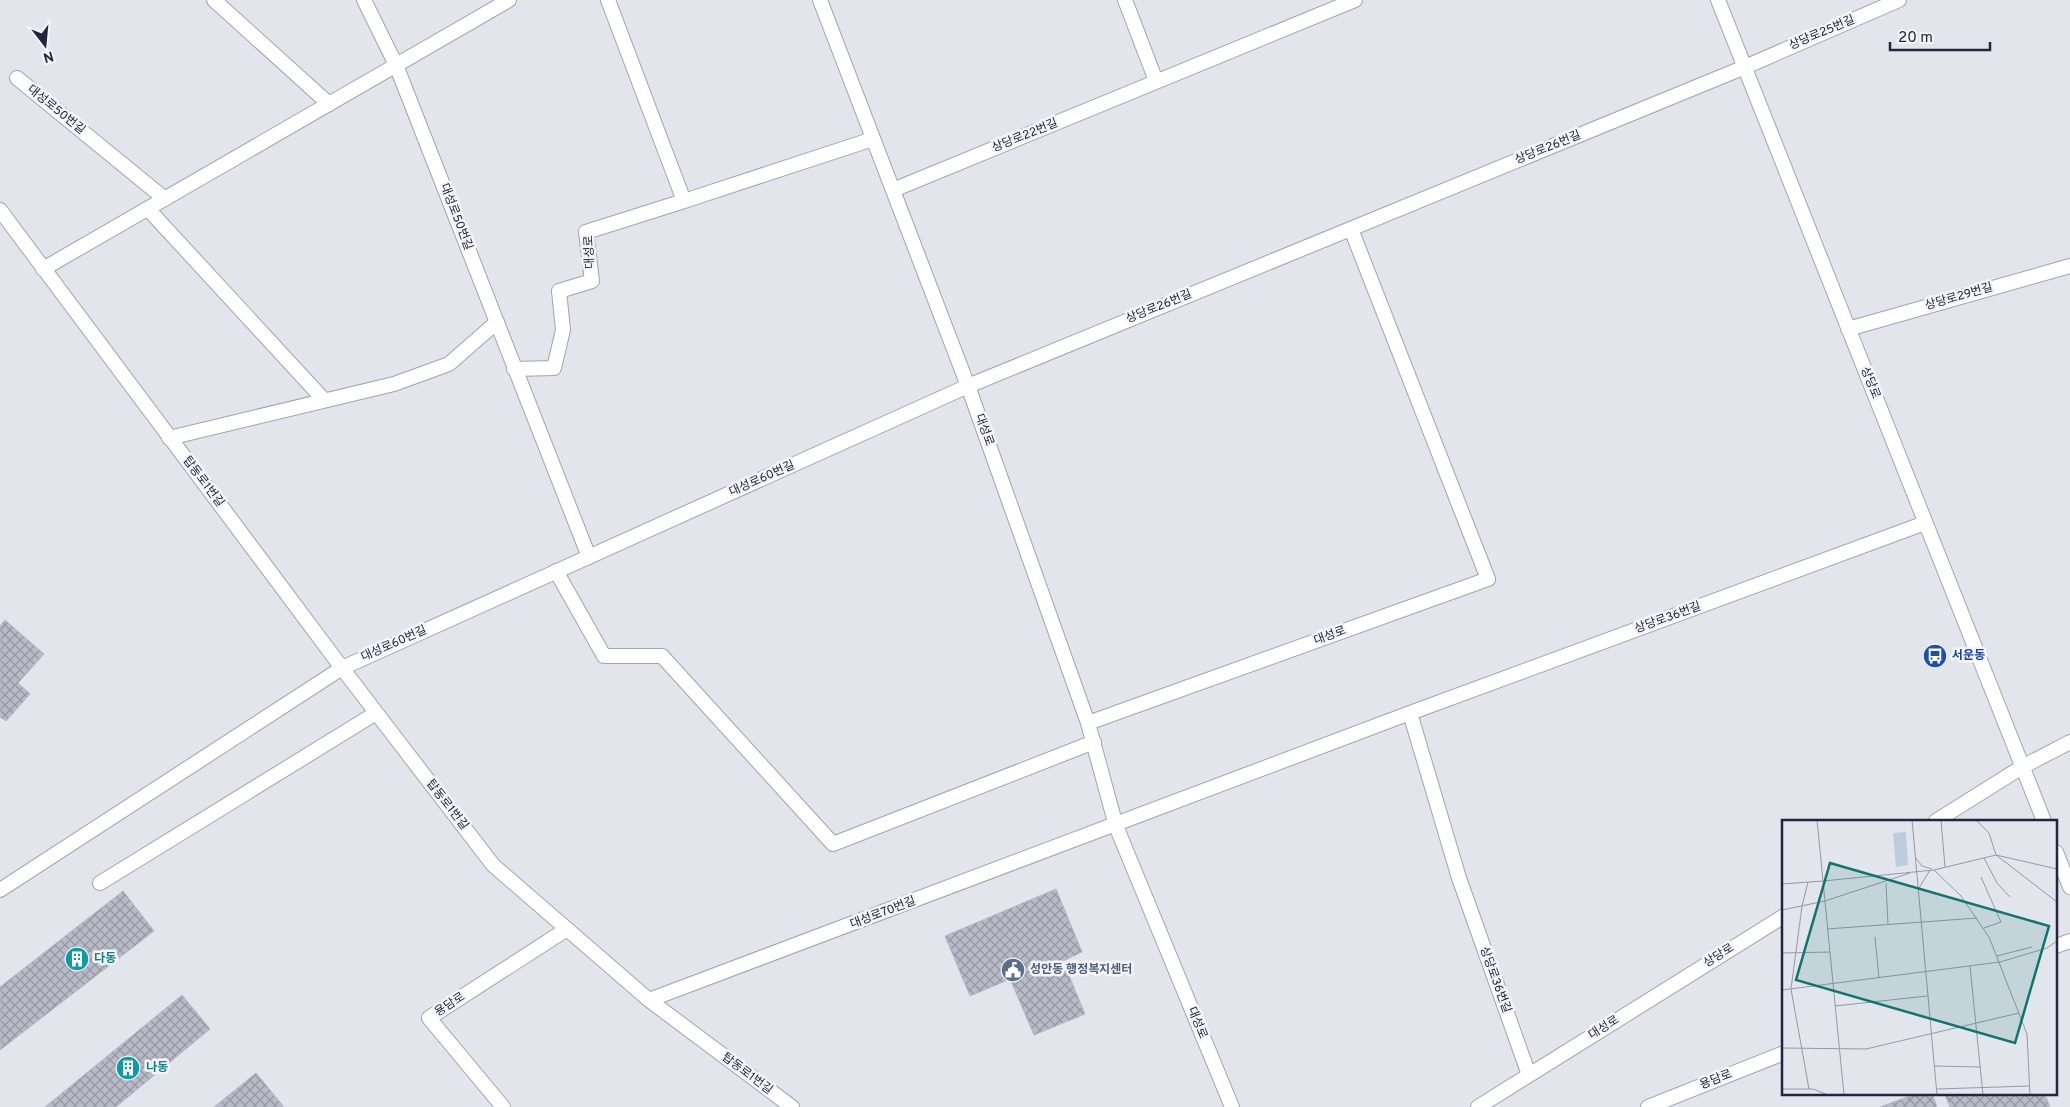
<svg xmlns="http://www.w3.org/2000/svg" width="2070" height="1107" viewBox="0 0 2070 1107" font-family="Overpass,'Noto Sans KR',sans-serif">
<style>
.building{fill:url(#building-cross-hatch);stroke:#b6b9c6}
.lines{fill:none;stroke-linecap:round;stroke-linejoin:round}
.service-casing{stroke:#a2a3b0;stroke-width:16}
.minor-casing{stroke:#a2a3b0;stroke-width:16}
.secondary-casing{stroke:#a2a5b8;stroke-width:16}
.service{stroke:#fff;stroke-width:14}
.minor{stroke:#fff;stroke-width:14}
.secondary{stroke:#fff;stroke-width:14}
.labels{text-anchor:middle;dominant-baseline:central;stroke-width:5;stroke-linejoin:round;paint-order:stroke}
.street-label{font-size:12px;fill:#23243d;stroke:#f4f5f9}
.transit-label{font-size:12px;font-weight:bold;fill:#164399;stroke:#f4f5f9;text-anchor:start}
.culture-label{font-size:12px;font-weight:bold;fill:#0d838f;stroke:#f4f5f9;text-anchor:start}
.service-label{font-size:12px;font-weight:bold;fill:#4e5e75;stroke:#f4f5f9;text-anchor:start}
.inset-road{fill:none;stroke:#9698a6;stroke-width:1}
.view{fill:#0f766e;fill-opacity:0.15;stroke:#0f766e;stroke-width:2.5}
.inset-edge{fill:none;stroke:#23243d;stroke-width:2.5}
</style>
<defs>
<pattern id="building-cross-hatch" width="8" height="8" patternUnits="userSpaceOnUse" patternTransform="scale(1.25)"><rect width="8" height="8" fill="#b8bbc7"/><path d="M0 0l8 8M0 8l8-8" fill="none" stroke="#9598a3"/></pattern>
</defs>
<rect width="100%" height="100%" fill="#e3e5ec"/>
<!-- building -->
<path class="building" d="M 5,620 L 44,654 L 18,683 L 30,694 L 6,721 L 0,717 L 0,626 Z
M 1056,889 L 1082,952 L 1063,961 L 1085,1014 L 1034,1035 L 1010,979 L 970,996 L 945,936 Z
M 123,891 L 154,931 L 0,1050 L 0,987 Z
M 182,995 L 210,1029 L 116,1107 L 45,1107 Z
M 256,1073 L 284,1107 L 214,1107 Z
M 1918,1093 L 1932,1093 L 1937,1107 L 1880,1107 Z
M 1944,1093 L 2033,1093 L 2046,1097 L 2050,1107 L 1950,1107 Z"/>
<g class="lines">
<!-- service casing -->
<g class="service-casing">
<path id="service" d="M 214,0 L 329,104
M 608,0 L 684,201 L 873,139
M 1125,0 L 1156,81
M 17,78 L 165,199
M 148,209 L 324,400
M 514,369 L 554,368 L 563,330 L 559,291 L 592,281 L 586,232 L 684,201
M 169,438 L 394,384 L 449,364 L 497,322
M 556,571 L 604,656 L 662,656 L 833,844 L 1094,742
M 1088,723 L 1488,579"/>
</g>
<!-- minor casing -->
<g class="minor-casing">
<path id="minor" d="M 364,0 L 396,65 L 589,557
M 820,0 L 968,386 L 1088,723 L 1116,826 L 1232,1107
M 893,190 L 1355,0
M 0,210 L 342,668 L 493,865 L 649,1000 L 792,1107
M 1351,229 L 1488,579
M 43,269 L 509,0
M 1848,329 L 2070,266
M 1410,713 L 1459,878 L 1529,1075
M 1936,821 L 2022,767 L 2070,742
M 100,883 L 376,713
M 0,890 L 342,668 L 968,386 L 1745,67 L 1899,0
M 649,1000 L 1410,713 L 1925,523
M 503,1107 L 429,1018 L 567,929
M 1478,1107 L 1784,916"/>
</g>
<!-- secondary casing -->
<g class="secondary-casing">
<path id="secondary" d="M 1718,0 L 2044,821
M 2056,852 L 2070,887
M 2056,946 L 2070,941
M 1648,1107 L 1784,1053"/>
</g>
<!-- service -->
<use href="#service" class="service"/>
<!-- minor -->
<use href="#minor" class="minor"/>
<!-- secondary -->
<use href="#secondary" class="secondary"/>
</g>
<!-- icons -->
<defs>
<g id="bus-disc" transform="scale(1.25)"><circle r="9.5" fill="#1a4fb4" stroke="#f4f5f9"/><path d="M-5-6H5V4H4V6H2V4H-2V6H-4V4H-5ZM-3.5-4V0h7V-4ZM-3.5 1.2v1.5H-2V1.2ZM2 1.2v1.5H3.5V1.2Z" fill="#fff"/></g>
<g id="building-disc" transform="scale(1.25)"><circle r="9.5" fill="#0f9aa8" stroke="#f4f5f9"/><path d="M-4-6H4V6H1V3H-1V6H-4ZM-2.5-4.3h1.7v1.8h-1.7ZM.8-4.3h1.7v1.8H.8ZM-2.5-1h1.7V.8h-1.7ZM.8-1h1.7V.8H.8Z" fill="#fff"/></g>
<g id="civic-disc" transform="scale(1.25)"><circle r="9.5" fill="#5c6f8a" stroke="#f4f5f9"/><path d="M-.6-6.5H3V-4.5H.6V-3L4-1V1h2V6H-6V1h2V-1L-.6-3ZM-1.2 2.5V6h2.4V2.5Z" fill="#fff"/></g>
</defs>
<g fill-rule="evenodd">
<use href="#bus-disc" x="1935" y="656"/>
<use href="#building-disc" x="77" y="959"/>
<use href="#civic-disc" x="1013" y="970"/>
<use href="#building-disc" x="128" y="1068"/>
</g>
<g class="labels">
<!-- street labels -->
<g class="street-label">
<text transform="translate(1822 33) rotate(-23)">상당로25번길</text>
<text transform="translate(56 110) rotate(39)">대성로50번길</text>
<text transform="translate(1025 136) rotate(-22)">상당로22번길</text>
<text transform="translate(1548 148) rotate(-22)">상당로26번길</text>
<text transform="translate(456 217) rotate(69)">대성로50번길</text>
<text transform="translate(590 252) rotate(-93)">대성로</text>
<text transform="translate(1959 297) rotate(-16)">상당로29번길</text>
<text transform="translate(1159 307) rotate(-22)">상당로26번길</text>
<text transform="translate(1870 383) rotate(68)">상당로</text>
<text transform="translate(984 430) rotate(70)">대성로</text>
<text transform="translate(762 479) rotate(-24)">대성로60번길</text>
<text transform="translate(203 482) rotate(53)">탑동로1번길</text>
<text transform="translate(1668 618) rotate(-20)">상당로36번길</text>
<text transform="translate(1330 636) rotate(-20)">대성로</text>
<text transform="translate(394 644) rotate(-24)">대성로60번길</text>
<text transform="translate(447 805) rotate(52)">탑동로1번길</text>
<text transform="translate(883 913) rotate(-21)">대성로70번길</text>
<text transform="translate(1719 956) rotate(-32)">상당로</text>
<text transform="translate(1495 980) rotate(70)">상당로36번길</text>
<text transform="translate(450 1005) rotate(-33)">용담로</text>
<text transform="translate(1197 1023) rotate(68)">대성로</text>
<text transform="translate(1604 1028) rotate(-32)">대성로</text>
<text transform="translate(747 1074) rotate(37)">탑동로1번길</text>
<text transform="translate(1716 1080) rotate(-21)">용담로</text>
</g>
<!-- transit labels -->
<g class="transit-label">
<text x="1952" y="656">서운동</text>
</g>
<!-- culture labels -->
<g class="culture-label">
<text x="94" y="959">다동</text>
<text x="146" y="1068">나동</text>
</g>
<!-- service labels -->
<g class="service-label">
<text x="1030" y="970">성안동 행정복지센터</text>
</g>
</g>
<!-- overview -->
<g transform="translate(1782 820)">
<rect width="275" height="275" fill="#e3e5ec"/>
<path d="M 124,12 L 126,45 L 114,47 L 111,13 Z" fill="#bdcddd"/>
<path class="inset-road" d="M 35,0 L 62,275M 130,0 L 155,275M 159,0 L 163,47M 194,0 L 207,13 L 214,35 L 275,82M 133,37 L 140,46 L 150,49M 202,38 L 215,63 L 228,77M 152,50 L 179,76 L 207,117 L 245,214 L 248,275M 199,57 L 219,102 L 202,108M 41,61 L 152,50 L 214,35 L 275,49M 26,62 L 20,86 L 9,169 L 27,269M 104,63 L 106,105M 0,64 L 41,61M 137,68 L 148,50M 0,90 L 43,81 L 128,53M 45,109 L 195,98M 93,117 L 97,158M 0,133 L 48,132M 215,136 L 250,127M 188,146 L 201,275M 0,170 L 218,142 L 265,128 L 275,121M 53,186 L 145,176M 0,228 L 84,229 L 237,193M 152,246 L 199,247M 0,269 L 31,269 L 46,275M 155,269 L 247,266"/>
<path class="view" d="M 48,43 L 267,106 L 233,223 L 14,160 Z"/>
<rect width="275" height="275" class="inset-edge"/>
</g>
<!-- north arrow -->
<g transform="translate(45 45) rotate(164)" stroke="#f4f5f9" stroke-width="4" paint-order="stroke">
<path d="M0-4L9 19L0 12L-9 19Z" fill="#23243d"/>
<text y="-8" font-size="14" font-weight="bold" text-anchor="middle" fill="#23243d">N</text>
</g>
<!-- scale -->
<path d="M1890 42v8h100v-8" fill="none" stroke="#23243d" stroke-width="2.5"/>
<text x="1898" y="42" font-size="15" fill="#23243d" stroke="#f4f5f9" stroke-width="4" paint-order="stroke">20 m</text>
</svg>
